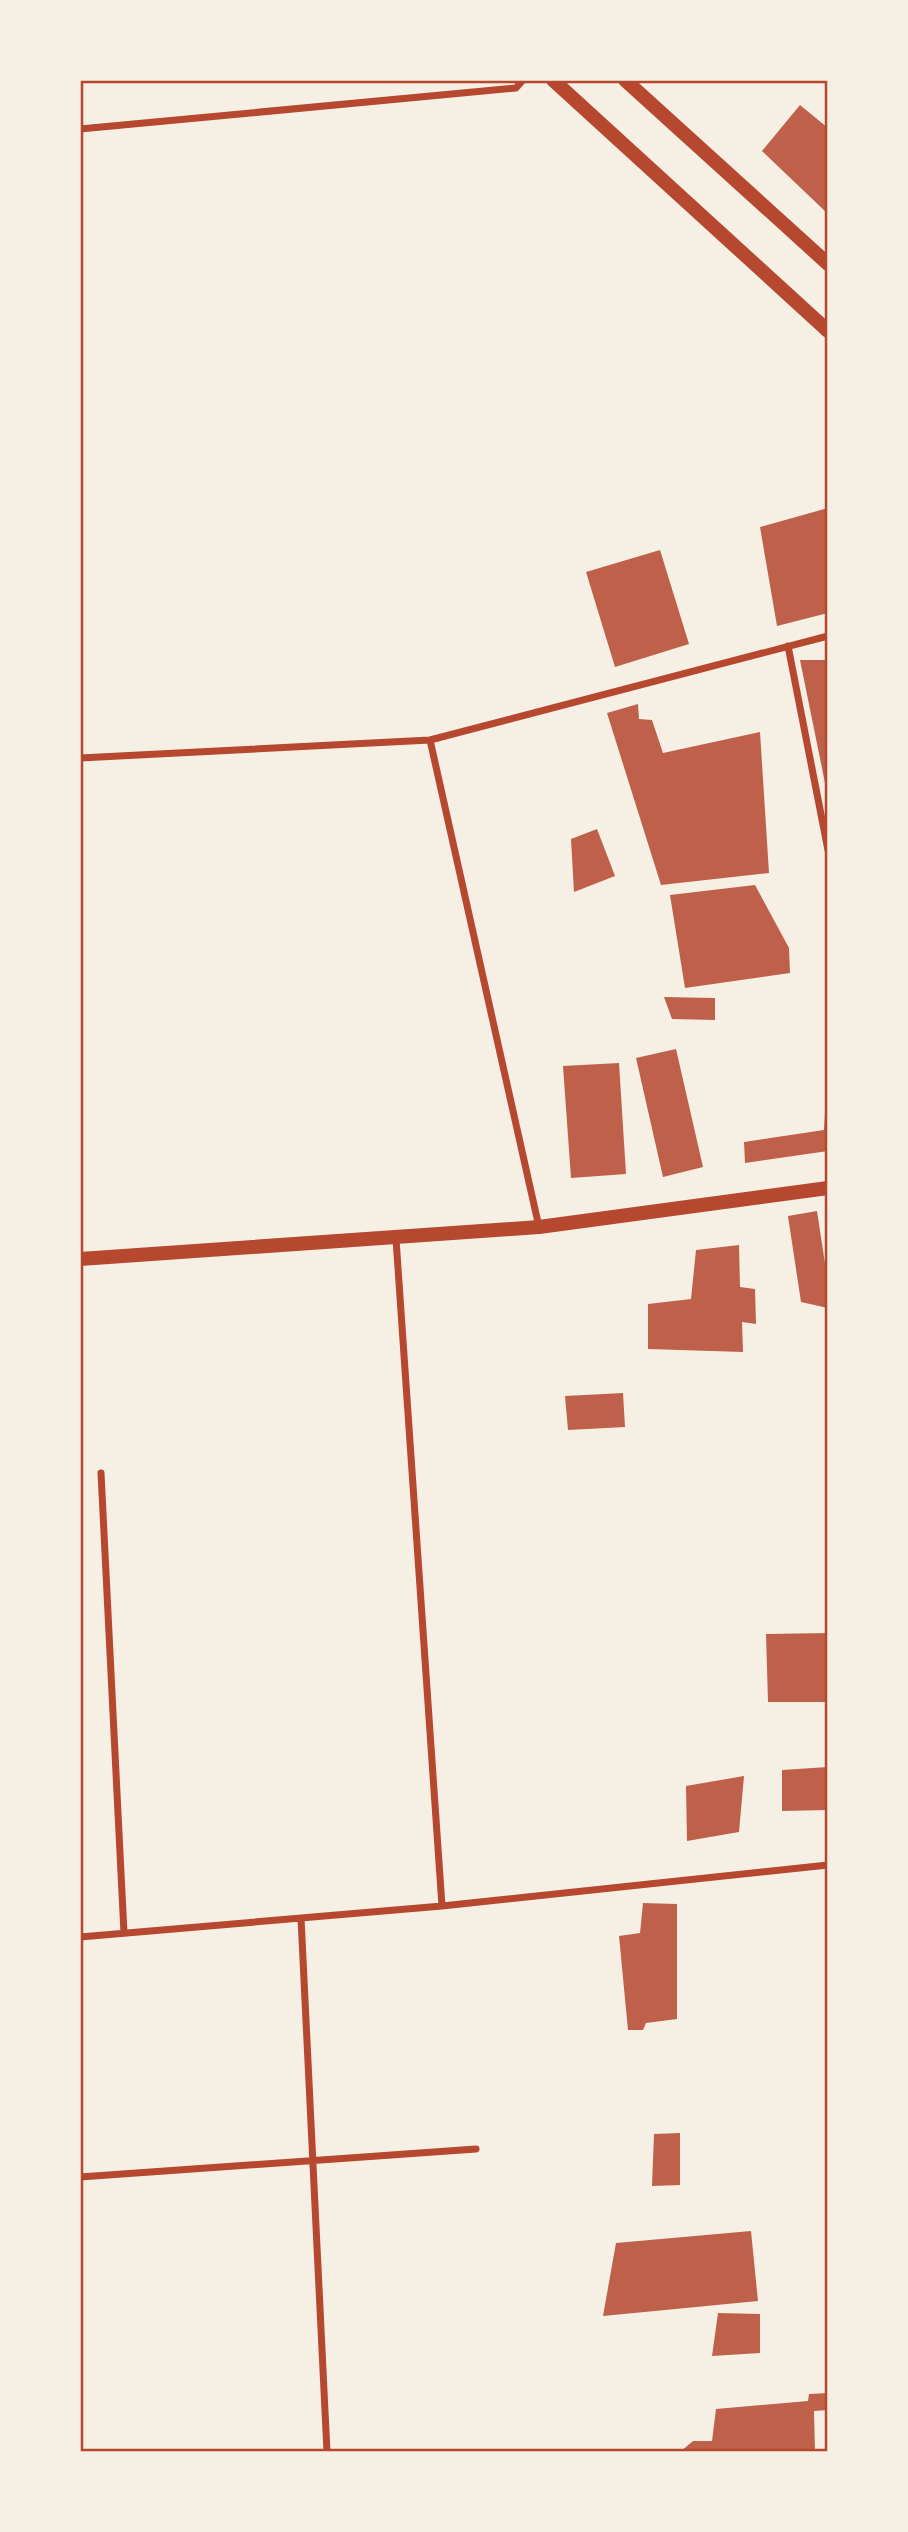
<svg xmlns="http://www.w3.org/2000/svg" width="908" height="2532" viewBox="0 0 908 2532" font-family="'Asap Condensed',sans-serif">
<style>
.building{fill:#bf614a}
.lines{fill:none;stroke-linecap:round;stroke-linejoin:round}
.minor{stroke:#b5482f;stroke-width:7}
.secondary{stroke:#b5482f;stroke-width:14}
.neatline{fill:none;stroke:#b5482f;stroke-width:2.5}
</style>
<rect width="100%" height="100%" fill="#f6efe4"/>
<!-- building -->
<path class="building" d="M 800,105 L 828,128 L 828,214 L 762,151 Z
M 828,508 L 828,613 L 777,626 L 760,527 Z
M 660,550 L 689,644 L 615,667 L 586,572 Z
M 800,660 L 828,660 L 828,783 L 825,783 Z
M 638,704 L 639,719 L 652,720 L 663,753 L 760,732 L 769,873 L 661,885 L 607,713 Z
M 597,829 L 615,876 L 574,892 L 571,839 Z
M 755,885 L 789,948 L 790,973 L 685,988 L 670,895 Z
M 664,997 L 715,998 L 715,1020 L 672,1019 Z
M 676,1049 L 703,1167 L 663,1177 L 636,1058 Z
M 619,1063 L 626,1174 L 571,1178 L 563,1066 Z
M 825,1114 L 828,1114 L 828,1151 L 745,1163 L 744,1142 L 824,1130 Z
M 817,1211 L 828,1283 L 828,1308 L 801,1302 L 788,1216 Z
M 739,1245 L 740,1287 L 755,1289 L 756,1324 L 742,1322 L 743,1352 L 648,1349 L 648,1304 L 691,1299 L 696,1250 Z
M 623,1393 L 625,1427 L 568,1430 L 565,1396 Z
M 828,1633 L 828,1702 L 768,1702 L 766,1634 Z
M 828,1767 L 828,1810 L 782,1811 L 782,1770 Z
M 744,1776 L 739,1832 L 687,1841 L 686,1786 Z
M 643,1903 L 677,1904 L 677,2019 L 646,2023 L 643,2030 L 628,2030 L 619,1936 L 640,1933 Z
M 680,2133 L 680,2185 L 652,2186 L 654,2134 Z
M 751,2231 L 758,2301 L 603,2316 L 616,2243 Z
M 718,2313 L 760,2314 L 760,2353 L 712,2356 Z
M 828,2393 L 828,2410 L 814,2411 L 815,2452 L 680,2452 L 693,2441 L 712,2441 L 716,2409 L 808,2401 L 809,2394 Z"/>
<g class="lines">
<!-- minor -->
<path class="minor" d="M 80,129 L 516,88 L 523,80
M 788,646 L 828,850
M 430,740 L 539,1227
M 80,758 L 430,740 L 828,636
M 396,1239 L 442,1906
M 101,1473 L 124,1933
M 301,1918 L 327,2452
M 80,1937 L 442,1906 L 828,1865
M 80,2177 L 476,2149"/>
<!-- secondary -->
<path class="secondary" d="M 553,80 L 828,331
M 625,80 L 828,264
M 80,1259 L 539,1227 L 828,1188"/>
</g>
<!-- border -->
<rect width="908" height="2532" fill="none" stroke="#f6efe4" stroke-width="164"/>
<rect x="82" y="82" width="744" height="2368" class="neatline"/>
</svg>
